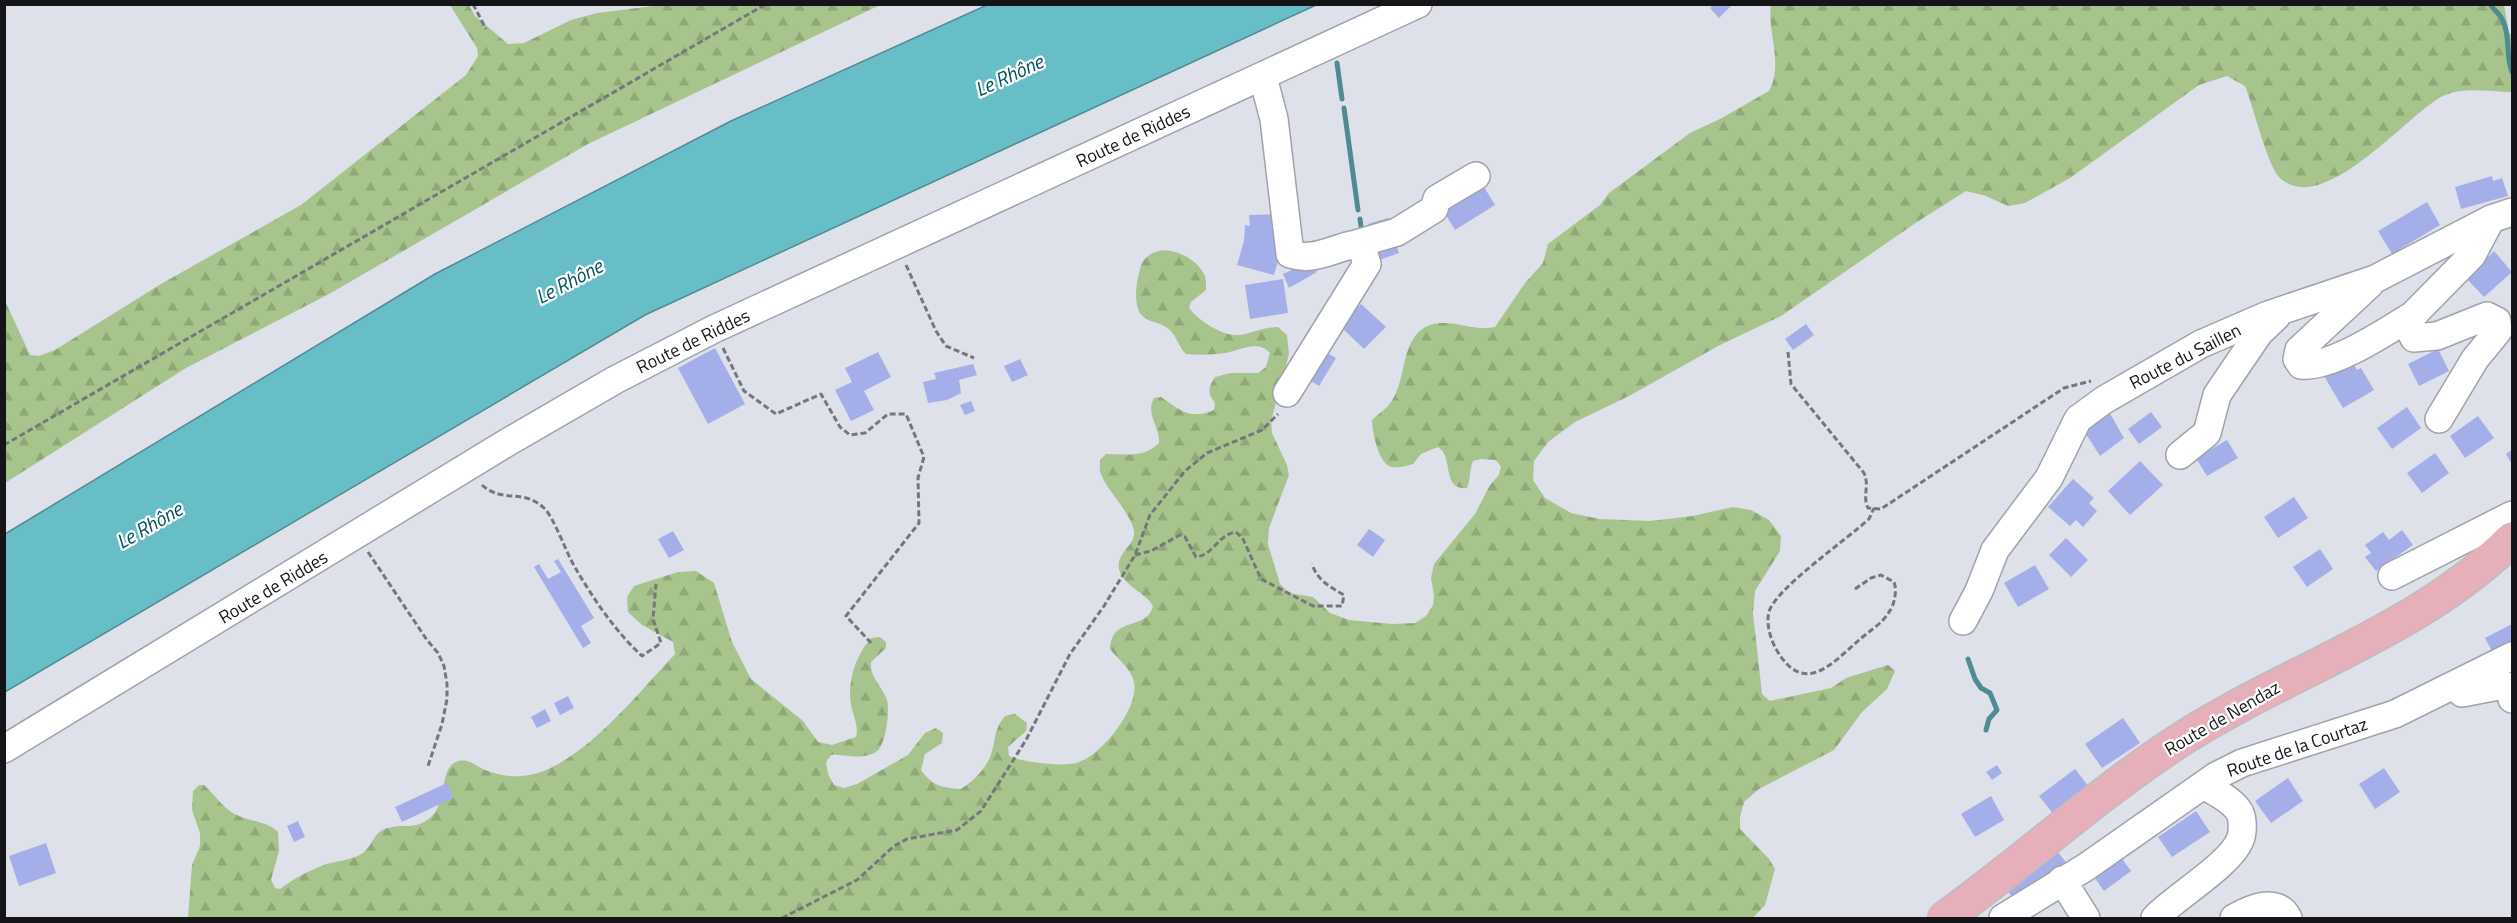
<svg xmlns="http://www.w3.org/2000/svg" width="2517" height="923" viewBox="0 0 2517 923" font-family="'Titillium Web',sans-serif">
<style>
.forest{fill:url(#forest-firs)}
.water{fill:#68bec7;stroke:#4f8b93;stroke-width:1.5}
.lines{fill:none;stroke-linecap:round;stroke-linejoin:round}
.stream{stroke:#4f8b93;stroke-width:5}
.building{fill:#a4afe9}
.minor-casing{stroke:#a0a2ac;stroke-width:30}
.major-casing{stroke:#bdbdbf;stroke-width:36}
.path{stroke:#76777d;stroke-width:3;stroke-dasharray:6 3;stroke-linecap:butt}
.minor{stroke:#fff;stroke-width:27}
.major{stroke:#e6b0bb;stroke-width:33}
.labels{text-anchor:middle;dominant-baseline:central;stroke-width:4.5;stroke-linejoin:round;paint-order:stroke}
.street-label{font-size:18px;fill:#151519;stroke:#fff}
.water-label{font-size:20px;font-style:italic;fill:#005259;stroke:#fff}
</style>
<defs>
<pattern id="forest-firs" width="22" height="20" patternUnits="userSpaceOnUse" patternTransform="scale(1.5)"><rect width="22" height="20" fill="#a6c48c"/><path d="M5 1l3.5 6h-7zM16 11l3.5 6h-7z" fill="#8ea878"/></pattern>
</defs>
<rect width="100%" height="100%" fill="#dee0ea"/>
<!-- forest -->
<path class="forest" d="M 450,5 L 469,5 L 475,16 L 508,44 L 524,43 L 571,20 L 597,13 L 661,5 L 880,5 L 588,144 L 329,294 L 186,368 L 5,483 L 5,301 L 30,355 L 39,356 L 55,350 L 161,284 L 301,205 L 466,75 L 478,56 L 477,48 Z
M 1771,5 L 2504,5 L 2509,33 L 2512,36 L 2512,92 C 2488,92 2463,86 2441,97 C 2405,117 2324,216 2281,179 C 2268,169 2253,105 2245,86 L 2227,76 L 2199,85 L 2070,178 L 2025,203 L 2008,206 L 1986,196 L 1966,191 L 1917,222 L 1781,316 L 1720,345 L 1629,396 L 1575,422 L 1548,442 L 1534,461 L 1533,480 L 1545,498 L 1571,513 L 1600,519 L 1650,521 L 1693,516 L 1733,507 L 1751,510 L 1769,520 L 1781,536 L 1780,551 L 1755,591 L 1753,613 L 1762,694 L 1770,701 L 1831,688 L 1846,678 L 1888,665 L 1895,671 L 1887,689 L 1862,712 L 1834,750 L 1759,789 L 1744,802 L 1740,817 L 1740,829 L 1769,859 L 1775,869 L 1765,905 L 1753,918 L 188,918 L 192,865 L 200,846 L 200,833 L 192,810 L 193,791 L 199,785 L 204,785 C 216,796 224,810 239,816 C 252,822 266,821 278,832 L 279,851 L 271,880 L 275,888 L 280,889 C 293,879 308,871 324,865 C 335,861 354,860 363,853 C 373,845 374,831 388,828 C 405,823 415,831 431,817 C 446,805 440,768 456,762 C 468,757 475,766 485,770 C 497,775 509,777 521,776 C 575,774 640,691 675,654 L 673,642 L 642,625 L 628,612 L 627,597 L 634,586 L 678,572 L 696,571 L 714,583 L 732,642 L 751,679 L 803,721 L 818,742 L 832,745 L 856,737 C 859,726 853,715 851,705 C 847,681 856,655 871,638 L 880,637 L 886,642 L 886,648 L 871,662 C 869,676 882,686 887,700 C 890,711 886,746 876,752 C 873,754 866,756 863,756 C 853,758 841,754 831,755 L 826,762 L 828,774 L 834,785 L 844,788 L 857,784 L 908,755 L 925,733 L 936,728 L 943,733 L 942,743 L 925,754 L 921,770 C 932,786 943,788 961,789 C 973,781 984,771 990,757 C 997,740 992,732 1005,716 L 1015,714 L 1027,723 L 1026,731 L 1008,747 L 1009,756 C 1022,762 1062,767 1076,763 C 1101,757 1140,707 1134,682 C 1131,668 1118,660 1110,649 C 1112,615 1146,632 1153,606 C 1145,592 1123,586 1119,569 C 1116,552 1136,546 1134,531 C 1131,513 1106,489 1101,474 C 1099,470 1100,464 1100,460 L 1106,454 C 1126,454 1144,458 1159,443 C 1160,426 1145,414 1154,398 L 1161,397 C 1181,411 1190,420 1214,410 L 1215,403 C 1207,393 1208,388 1215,377 L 1231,373 L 1258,373 L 1266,367 L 1270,353 C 1257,339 1240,351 1225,353 C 1212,355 1199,355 1186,354 C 1177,345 1177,333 1164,326 C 1155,321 1142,321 1138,309 C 1135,299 1136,287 1138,277 C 1140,272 1140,264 1144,260 C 1160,240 1196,255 1205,276 C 1206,280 1206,285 1206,290 L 1191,302 L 1189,308 C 1199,321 1223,337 1240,335 C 1253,333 1264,327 1278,327 L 1287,335 L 1289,354 L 1271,421 L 1272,433 L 1287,465 L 1289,475 L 1269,528 L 1268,544 L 1280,584 L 1289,593 L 1313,597 L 1330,613 L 1349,620 L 1392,624 L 1415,623 L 1426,616 L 1433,605 L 1434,595 L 1431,578 L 1434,564 L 1475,514 L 1490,485 L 1499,475 L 1501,467 L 1496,460 L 1481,459 L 1473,461 C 1469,470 1471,479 1467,488 C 1441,491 1454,456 1438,447 L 1421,454 L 1413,464 C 1406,466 1396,469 1389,466 C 1378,460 1372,431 1372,420 C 1380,412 1388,409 1394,397 C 1407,374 1401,336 1430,325 C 1451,318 1473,332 1495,327 L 1525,283 L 1543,263 L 1548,244 L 1600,205 L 1609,193 L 1690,133 L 1720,119 L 1769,91 C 1784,64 1767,32 1771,5 Z"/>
<!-- water -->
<path class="water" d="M 987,5 L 1316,5 L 645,315 L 5,692 L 5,534 L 435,274 L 731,121 Z"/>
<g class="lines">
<!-- stream -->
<path class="stream" d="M 2490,4 C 2493,9 2500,14 2502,19 C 2511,36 2505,55 2512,72
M 1337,63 L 1342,99
M 1344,108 L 1358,210
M 1360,219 L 1362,234
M 1968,659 L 1975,679 L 1981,688 L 1990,693 L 1997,710 L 1989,719 L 1986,730"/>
</g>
<!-- building -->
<path class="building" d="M 1714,4 L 1733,4 L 1719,18 L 1710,8 Z
M 2492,176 L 2493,181 L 2502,178 L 2508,196 L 2461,209 L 2455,187 Z
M 1481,182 L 1495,205 L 1455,230 L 1441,207 Z
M 2427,202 L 2440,225 L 2392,254 L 2378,231 Z
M 1281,214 L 1282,232 L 1274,234 L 1276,250 L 1281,251 L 1274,275 L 1237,265 L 1244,241 L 1245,225 L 1250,226 L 1249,215 Z
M 1388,218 L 1391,229 L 1371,234 L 1368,224 Z
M 1394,238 L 1399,253 L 1374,262 L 1368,247 Z
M 2494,251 L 2512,272 L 2484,297 L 2467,279 Z
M 1312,261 L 1317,272 L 1289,288 L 1283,274 Z
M 1283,279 L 1288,313 L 1250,319 L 1245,285 Z
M 1361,304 L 1386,327 L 1364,349 L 1340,326 Z
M 1806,324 L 1814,335 L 1793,350 L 1785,339 Z
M 715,348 L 745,404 L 708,424 L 678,368 Z
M 1320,349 L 1336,358 L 1319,386 L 1304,377 Z
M 2438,349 L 2449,371 L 2419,386 L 2408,364 Z
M 878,352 L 891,377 L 864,391 L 874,410 L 851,421 L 835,390 L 852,382 L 845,368 Z
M 1020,359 L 1028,375 L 1012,382 L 1004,366 Z
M 2351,360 L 2357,370 L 2361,368 L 2374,390 L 2343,408 L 2324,376 Z
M 973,364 L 977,375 L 959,380 L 961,393 L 947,400 L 928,403 L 923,382 L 936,379 L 934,373 Z
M 971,401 L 975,411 L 965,415 L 960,405 Z
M 2407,407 L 2421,428 L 2392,449 L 2377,428 Z
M 2108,410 L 2124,438 L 2100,456 L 2084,431 Z
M 2151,412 L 2162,427 L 2139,444 L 2128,429 Z
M 2478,416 L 2494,438 L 2465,458 L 2450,436 Z
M 2227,440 L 2238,458 L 2207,476 L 2196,458 Z
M 2512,450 L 2512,464 L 2506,454 Z
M 2435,453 L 2449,473 L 2422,493 L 2407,473 Z
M 2140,461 L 2163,485 L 2130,515 L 2108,491 Z
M 2073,479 L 2094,498 L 2089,503 L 2097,511 L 2083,527 L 2076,520 L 2070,526 L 2048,507 Z
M 2294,497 L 2308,518 L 2278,538 L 2264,517 Z
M 1369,529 L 1385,540 L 1373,557 L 1357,545 Z
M 2402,530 L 2413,545 L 2376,571 L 2365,557 L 2371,553 L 2365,545 L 2383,532 L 2389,540 Z
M 673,531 L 684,550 L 669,558 L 658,539 Z
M 2066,538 L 2088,560 L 2071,577 L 2049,555 Z
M 2320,549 L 2333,569 L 2307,587 L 2293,567 Z
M 558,559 L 594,618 L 581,626 L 591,643 L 583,648 L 534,567 L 539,564 L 548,579 L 561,572 L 554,561 Z
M 2035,565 L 2049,589 L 2018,607 L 2004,583 Z
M 2512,624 L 2512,648 L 2495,657 L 2485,638 Z
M 568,696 L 574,708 L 560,715 L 554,703 Z
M 545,709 L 551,721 L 537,728 L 531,717 Z
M 2123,718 L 2140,743 L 2102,768 L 2085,744 Z
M 1997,765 L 2002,773 L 1992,780 L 1986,772 Z
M 2384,768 L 2400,792 L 2375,809 L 2359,784 Z
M 2075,769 L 2090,788 L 2054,815 L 2039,796 Z
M 2288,778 L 2303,801 L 2271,823 L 2255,801 Z
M 447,783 L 453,798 L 402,822 L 395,807 Z
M 1991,796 L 2004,820 L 1975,837 L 1961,814 Z
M 2196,811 L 2210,832 L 2172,857 L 2158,837 Z
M 298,821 L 305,837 L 294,842 L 287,826 Z
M 46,843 L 56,873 L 19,886 L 9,856 Z
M 2056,850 L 2070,867 L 2018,904 L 2006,889 Z
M 2117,852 L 2131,871 L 2104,891 L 2090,871 Z"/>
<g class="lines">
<!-- minor casing -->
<g class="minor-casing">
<path id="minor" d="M 1263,77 L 1274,119 L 1290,254 C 1314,262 1333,248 1356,244 L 1363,251 L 1367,264 L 1287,393
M 1356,244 L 1397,232 L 1434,209 L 1437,199 L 1476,176
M 2370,284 L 2299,350 L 2297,359 L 2301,365 C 2332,368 2387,331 2413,315
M 2439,419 L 2475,359 L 2498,331 L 2497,321 L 2487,316 L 2437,336 L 2414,338 L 2409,328 L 2413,315 L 2472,255 L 2491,219
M 2180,455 L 2207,433 L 2217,395 L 2259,333 L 2276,317
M 2392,576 L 2512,515
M 1963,621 L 1979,591 L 1995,550 L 2049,478 L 2078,419 L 2104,400 L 2201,344 L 2268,315 L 2375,279 L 2491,219 L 2512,212
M 2462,693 L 2504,685 L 2512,693 L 2512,699
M 4,749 L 508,442 L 615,380 L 714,329 L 1418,4
M 2062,880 L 2086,918
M 2003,918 L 2086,867 L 2216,776 L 2242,763 L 2395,714 L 2512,656
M 2155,918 C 2175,897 2230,865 2240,840 C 2243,833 2243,820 2240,813 C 2233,800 2215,792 2203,785
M 2234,918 C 2250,909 2277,896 2288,918"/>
</g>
<!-- major casing -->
<g class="major-casing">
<path id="major" d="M 1945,918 C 2024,861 2097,794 2180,740 C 2289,670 2419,631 2512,539"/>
</g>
<!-- path -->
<path class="path" d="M 473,4 L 486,29
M 906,265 L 936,331 L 946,346 L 974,358
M 723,348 L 744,391 L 776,414 L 821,394 L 840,427 L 850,435 L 865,433 L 888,414 L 906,414 L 924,457 L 918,478 L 919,523 L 846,616 L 872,644
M 1788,352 L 1791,384 L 1864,473 C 1870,487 1862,494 1868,508 L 1881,509 L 2064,388 L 2091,381
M 4,445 L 766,4
M 482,485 C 503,504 523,488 544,508 C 554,517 567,555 576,569 C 594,600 616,632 642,656 L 661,643 L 653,619 L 656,584
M 368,552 L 427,640 L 438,653 L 444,666 L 447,684 L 447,699 L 442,724 L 428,766
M 1135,555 L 1151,551 L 1180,535 L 1185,537 L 1196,557 C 1214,555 1217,535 1236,532 L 1243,539 L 1261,579 L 1313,606 L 1342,606 L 1344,595 C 1330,587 1317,580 1312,564
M 1855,589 L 1871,578 L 1881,575 L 1894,582 C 1897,590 1895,604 1889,612 C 1883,623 1868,632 1859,640 C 1830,666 1803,696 1776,649 C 1770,638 1765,621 1770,609 C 1781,585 1846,540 1869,519 L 1874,508
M 782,918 L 857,880 L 894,846 L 907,839 L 957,830 L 981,811 L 1026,740 L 1070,654 L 1104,606 L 1135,555 L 1150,515 L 1185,471 L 1207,453 L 1262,430 L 1278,414"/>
<!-- minor -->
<use href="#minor" class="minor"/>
<!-- major -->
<use href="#major" class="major"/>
</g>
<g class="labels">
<!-- street labels -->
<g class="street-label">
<text transform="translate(1133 136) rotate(-25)">Route de Riddes</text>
<text transform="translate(693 341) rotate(-26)">Route de Riddes</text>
<text transform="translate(2185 356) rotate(-27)">Route du Saillen</text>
<text transform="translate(273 587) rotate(-31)">Route de Riddes</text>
<text transform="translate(2222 718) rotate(-30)">Route de Nendaz</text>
<text transform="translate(2297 747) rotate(-19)">Route de la Courtaz</text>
</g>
<!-- water labels -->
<g class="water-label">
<text transform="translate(1009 75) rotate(-25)">Le Rhône</text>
<text transform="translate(569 281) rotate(-28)">Le Rhône</text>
<text transform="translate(149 525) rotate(-30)">Le Rhône</text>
</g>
</g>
<!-- border -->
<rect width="2517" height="923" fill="none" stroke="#151519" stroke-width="12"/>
</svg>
